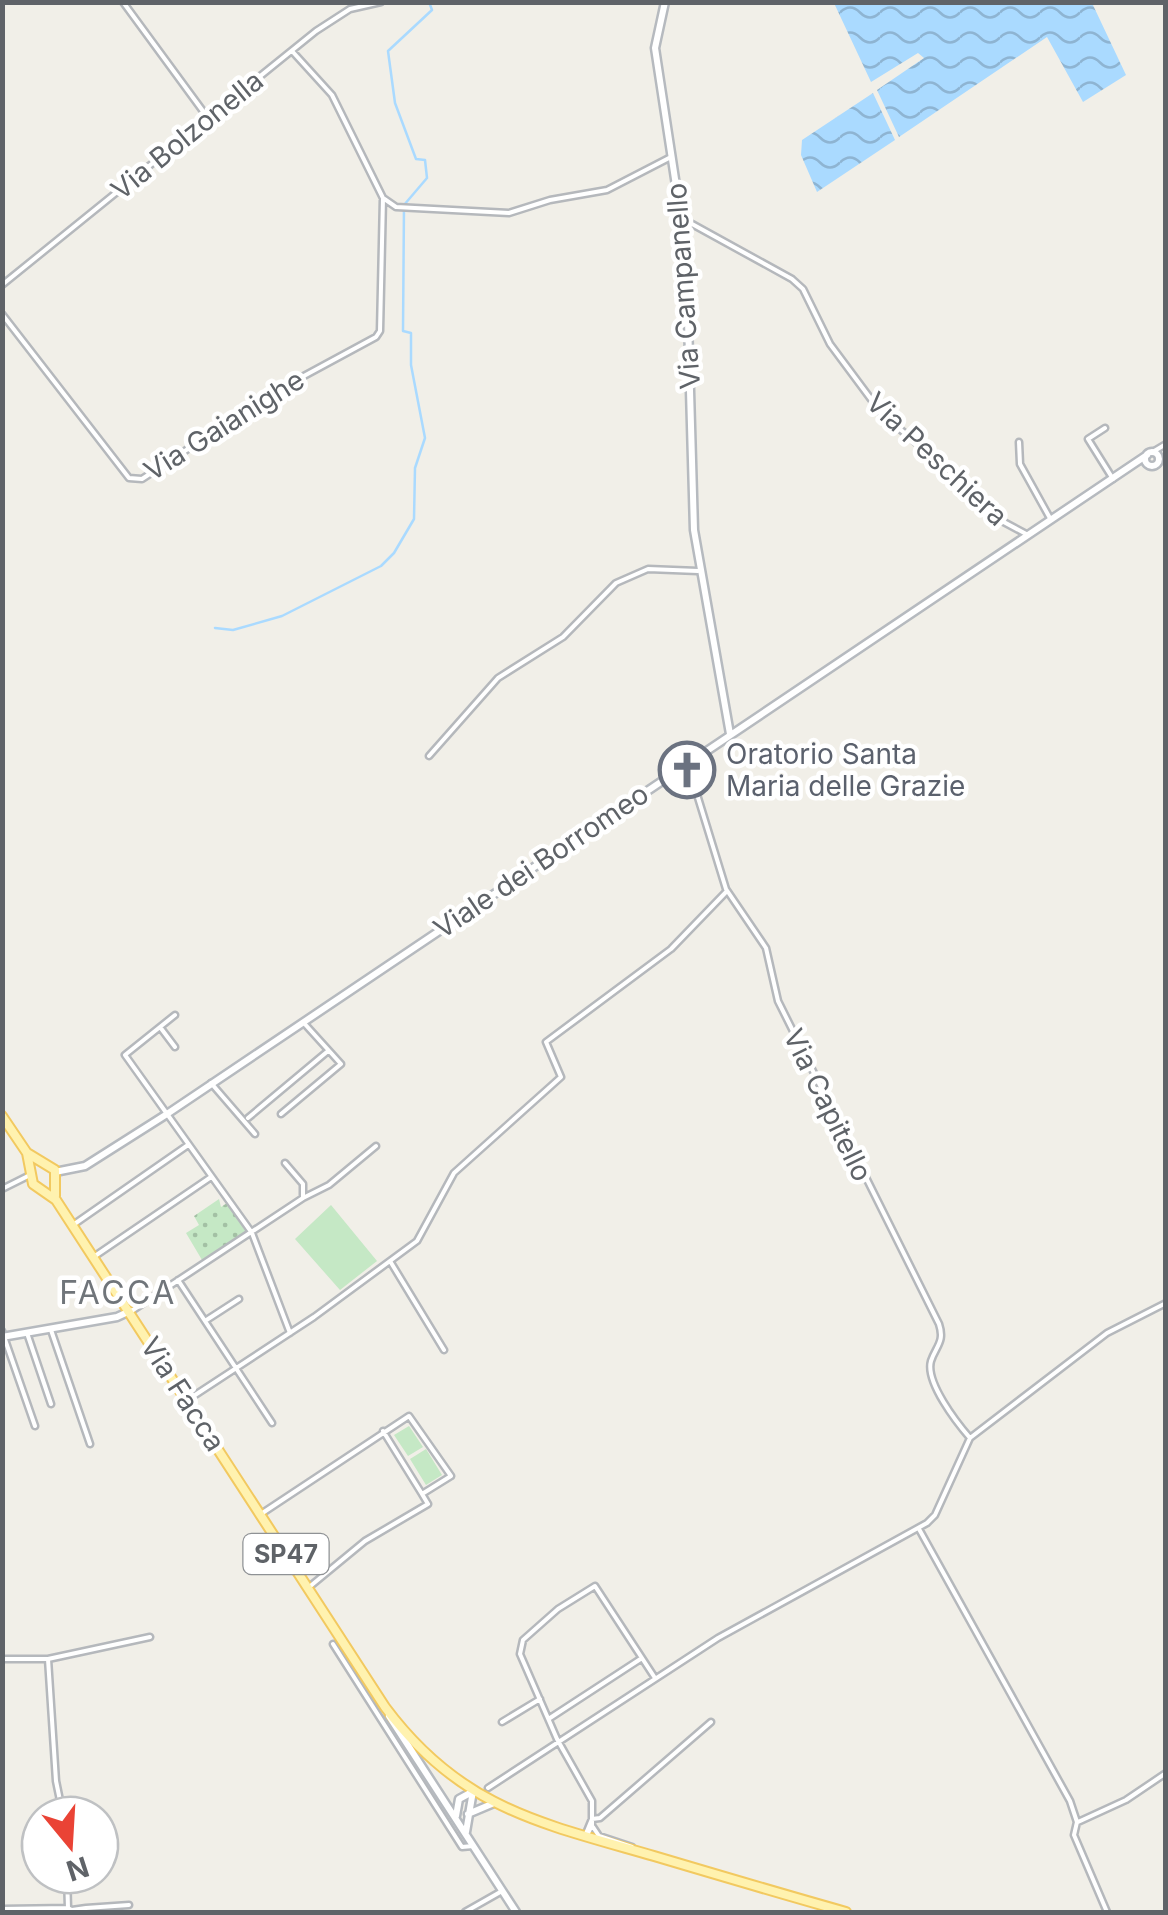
<svg xmlns="http://www.w3.org/2000/svg" width="1168" height="1915" viewBox="0 0 1168 1915" font-family="Inter,sans-serif">
<style>
.grass{fill:url(#grass-dots)}
.pitch{fill:#c5e8c5}
.water{fill:url(#water-waves)}
.lines{fill:none;stroke-linecap:round;stroke-linejoin:round}
.stream{stroke:#aadaff;stroke-width:2.5}
.street-casing{stroke:#b5b8bc;stroke-width:9}
.secondary-casing{stroke:#b6babf;stroke-width:11}
.primary-casing{stroke:#f2c960;stroke-width:12}
.street{stroke:#fff;stroke-width:4}
.secondary{stroke:#fff;stroke-width:6}
.primary{stroke:#fff2af;stroke-width:8}
.labels{text-anchor:middle;dominant-baseline:central;stroke-width:9;stroke-linejoin:round;paint-order:stroke}
.shield{fill:#fff;stroke:#8f9295;stroke-width:2.5}
.shield-label{font-size:25px;font-weight:bold;fill:#5f6368}
.street-label{font-size:28px;fill:#5f6368;stroke:#fff}
.worship-label{font-size:28px;fill:#5b616d;stroke:#fff;text-anchor:start}
.quarter-label{font-size:32px;letter-spacing:2.5px;fill:#70757a;stroke:#fff}
</style>
<defs>
<pattern id="grass-dots" width="8" height="8" patternUnits="userSpaceOnUse" patternTransform="scale(2.5)"><rect width="8" height="8" fill="#c5e8c5"/><path d="M2 2h.1M6 6h.1" fill="none" stroke="#a3c0a4" stroke-width="1.8" stroke-linecap="round"/></pattern>
<pattern id="water-waves" width="16" height="10" patternUnits="userSpaceOnUse" patternTransform="scale(2.5)"><rect width="16" height="10" fill="#aadaff"/><path d="M0 5q4-4 8 0t8 0" fill="none" stroke="#8eb4d2"/></pattern>
</defs>
<rect width="100%" height="100%" fill="#f1efe8"/>
<!-- grass -->
<path class="grass" d="M 219,1199 L 221,1207 L 227,1203 L 246,1232 L 202,1260 L 186,1233 L 199,1225 L 194,1216 Z"/>
<!-- pitch -->
<path class="pitch" d="M 331,1205 L 377,1261 L 340,1290 L 295,1239 Z
M 409,1426 L 423,1447 L 408,1456 L 394,1435 Z
M 426,1449 L 442,1475 L 426,1485 L 410,1459 Z"/>
<!-- water -->
<path class="water" d="M 834,3 L 1092,3 L 1126,75 L 1083,102 L 1047,37 L 899,137 L 877,90 L 924,58 L 918,53 L 871,82 Z
M 873,93 L 895,140 L 817,192 L 801,155 L 802,140 Z"/>
<g class="lines">
<!-- stream -->
<path class="stream" d="M 215,628 L 233,630 L 282,616 L 381,566 L 394,553 L 414,519 L 415,468 L 425,438 L 411,365 L 411,333 L 403,331 L 404,205 L 427,178 L 425,160 L 416,159 L 395,103 L 388,51 L 432,10 L 429,2"/>
<!-- street casing -->
<g class="street-casing">
<path id="street" d="M 123,2 L 208,118
M 292,51 L 332,95 L 383,198 L 396,207 L 509,213 L 550,200 L 607,190 L 669,158
M 683,219 L 792,279 L 803,289 L 830,344 L 882,414 L 964,483 L 1000,520 L 1028,535
M 2,285 L 316,31 L 350,9 L 381,2
M 2,314 L 129,478 L 142,479 L 278,390 L 376,337 L 380,331 L 383,198
M 1105,428 L 1088,439 L 1113,479
M 1019,442 L 1020,464 L 1051,520
M 1151,453 L 1166,444
M 429,756 L 498,678 L 563,637 L 616,583 L 648,569 L 698,571
M 688,765 L 726,889 L 766,948 L 778,1001 L 939,1324 C 945,1342 936,1346 931,1361 C 925,1382 957,1423 970,1438
M 175,1015 L 125,1055 L 252,1233 L 290,1333
M 160,1027 L 175,1047
M 211,1083 L 255,1134
M 281,1114 L 341,1064 L 303,1022
M 248,1118 L 328,1051
M 2,1189 L 30,1175
M 303,1198 L 329,1185 L 376,1146
M 73,1225 L 188,1145
M 95,1256 L 211,1177
M 390,1261 L 444,1350
M 178,1280 L 272,1423
M 130,1312 L 303,1198 L 303,1184 L 285,1163
M 205,1321 L 239,1299
M 51,1330 L 90,1444
M 2,1331 L 35,1426
M 27,1333 L 51,1404
M 189,1399 L 314,1317 L 417,1241 L 454,1173 L 561,1077 L 546,1042 L 671,949 L 727,891
M 261,1514 L 409,1416 L 451,1476 L 422,1494 L 383,1431
M 919,1529 L 1070,1801 L 1077,1822 L 1074,1835 L 1107,1912
M 308,1588 L 365,1541 L 428,1504 L 422,1494
M 333,1644 L 462,1847 L 473,1846
M 2,1659 L 48,1659 L 56,1781 L 63,1815
M 48,1659 L 150,1637
M 550,1718 L 642,1658
M 502,1722 L 540,1699
M 488,1788 L 718,1638 L 927,1523 L 935,1515 L 970,1438 L 1107,1333 L 1166,1303
M 1078,1822 L 1126,1800 L 1166,1773
M 593,1827 L 599,1836 L 632,1847
M 587,1835 L 592,1825 L 592,1801 L 557,1739 L 520,1654 L 523,1640 L 558,1609 L 595,1586 L 655,1678
M 585,1836 L 592,1819 L 600,1818 L 711,1722
M 67,1875 L 68,1908
M 86,1908 L 129,1905
M 2,1909 L 68,1908 L 75,1912
M 72,1910 L 86,1908 L 87,1912
M 465,1912 L 502,1891"/>
</g>
<!-- secondary casing -->
<g class="secondary-casing">
<path id="secondary" d="M 665,2 L 655,48 L 686,251 L 694,530 L 730,734
M1145 459a7 7 0 1 1 14 0a7 7 0 1 1-14 0Z
M 55,1172 L 85,1166 L 167,1114 L 1147,455
M 2,1337 L 117,1317 L 130,1311
M 389,1716 L 516,1912
M 468,1814 L 494,1803
M 456,1816 L 459,1799 L 472,1792
M 466,1832 L 473,1791"/>
</g>
<!-- primary casing -->
<g class="primary-casing">
<path id="primary" d="M 2,1116 L 27,1153 L 33,1184 L 56,1200 L 385,1707 C 460,1808 540,1823 654,1856 C 718,1875 782,1894 846,1912
M 27,1153 L 55,1170 L 55,1196"/>
</g>
<!-- street -->
<use href="#street" class="street"/>
<!-- secondary -->
<use href="#secondary" class="secondary"/>
<!-- primary -->
<use href="#primary" class="primary"/>
</g>
<!-- icons -->
<defs>
<g id="church-ring" transform="scale(2.875)"><circle r="9.5" fill="#fff" stroke="#6b7280" stroke-width="1.5"/><path d="M-1.2-6h2.4v3.5h3.3v2.4h-3.3V6h-2.4V-.1h-3.3v-2.4h3.3Z" fill="#6b7280"/></g>
</defs>
<g fill-rule="evenodd">
<use href="#church-ring" x="687" y="770"/>
</g>
<g class="labels">
<!-- shield labels -->
<rect class="shield" x="243.5" y="1534" width="85" height="40" rx="8"/>
<g class="shield-label">
<text x="286" y="1554">SP47</text>
</g>
<!-- street labels -->
<g class="street-label">
<text transform="translate(187 135) rotate(-39)">Via Bolzonella</text>
<text transform="translate(683 286) rotate(-94)">Via Campanello</text>
<text transform="translate(224 425) rotate(-32)">Via Gaianighe</text>
<text transform="translate(937 459) rotate(43)">Via Peschiera</text>
<text transform="translate(541 861) rotate(-34)">Viale dei Borromeo</text>
<text transform="translate(828 1105) rotate(64)">Via Capitello</text>
<text transform="translate(183 1394) rotate(57)">Via Facca</text>
</g>
<!-- worship labels -->
<g class="worship-label">
<text x="726" y="754">Oratorio Santa<tspan x="726" dy="32">Maria delle Grazie</tspan></text>
</g>
<!-- quarter labels -->
<g class="quarter-label">
<text x="118" y="1292">FACCA</text>
</g>
</g>
<!-- border -->
<rect width="1168" height="1915" fill="none" stroke="#5f6368" stroke-width="10"/>
<!-- north arrow -->
<g transform="translate(70 1845) rotate(162)"><circle r="48" fill="#ffffff" stroke="#bfc1c3" stroke-width="2.5"/>
<path d="M0-8L18 38L0 25L-18 38Z" fill="#ea4335"/>
<text y="-15" font-size="28" font-weight="bold" text-anchor="middle" fill="#5f6368">N</text>
</g>
</svg>
